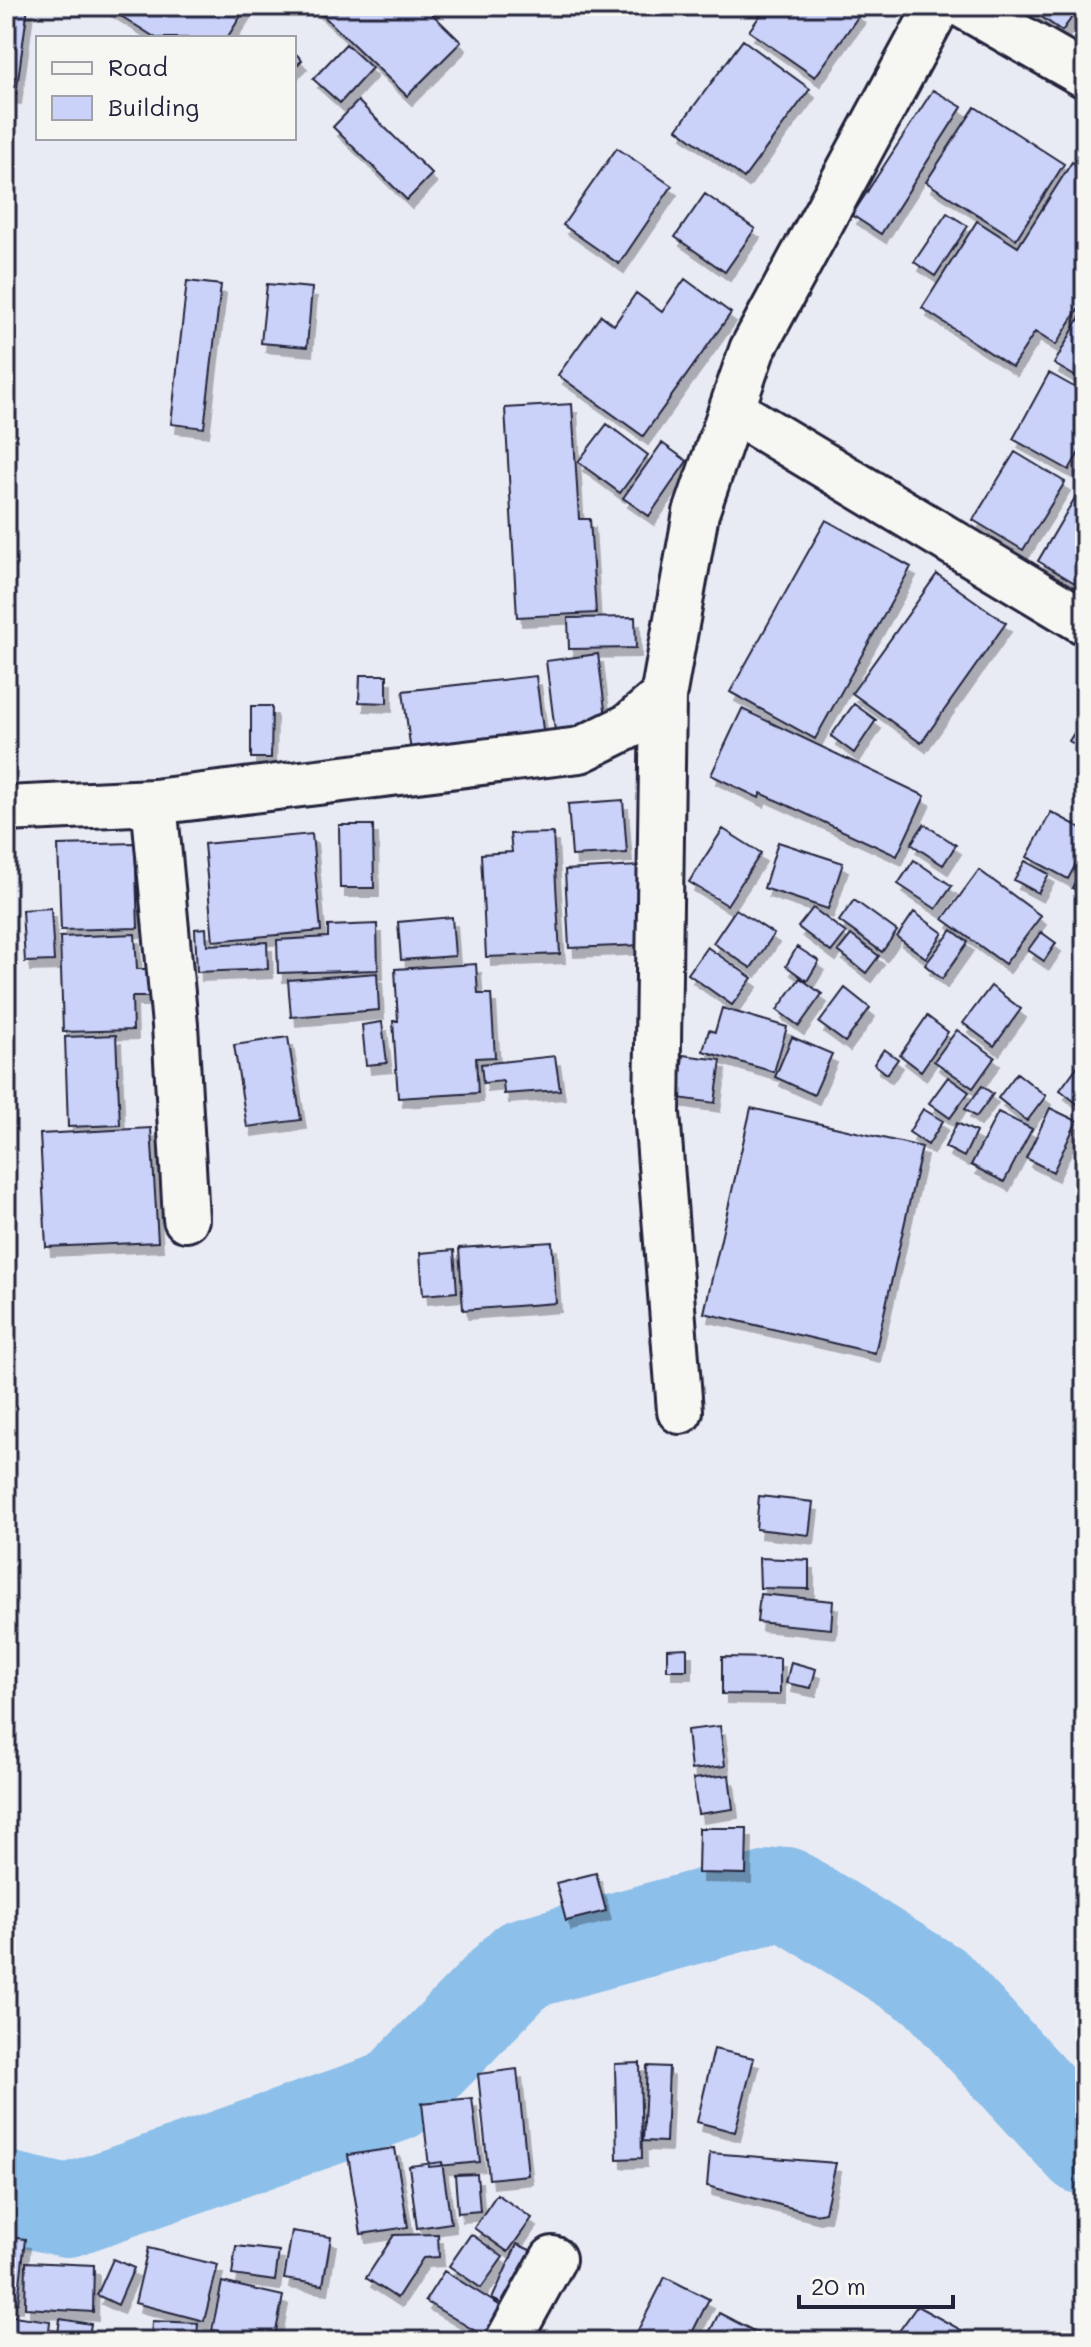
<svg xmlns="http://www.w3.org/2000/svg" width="1091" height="2347" viewBox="0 0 1091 2347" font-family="Mali,sans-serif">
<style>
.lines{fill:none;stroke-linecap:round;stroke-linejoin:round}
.river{stroke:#8cbfe9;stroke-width:92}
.building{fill:#cad2fa;stroke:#22223b;stroke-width:2;filter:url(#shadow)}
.minor-casing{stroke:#22223b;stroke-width:50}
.minor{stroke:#f6f6f2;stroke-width:44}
</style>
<defs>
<filter id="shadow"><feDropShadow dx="5" dy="9" stdDeviation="0" flood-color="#0004"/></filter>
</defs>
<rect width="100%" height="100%" fill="#e9ebf4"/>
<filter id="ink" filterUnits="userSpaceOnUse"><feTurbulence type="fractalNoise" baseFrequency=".0125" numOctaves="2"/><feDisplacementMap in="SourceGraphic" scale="16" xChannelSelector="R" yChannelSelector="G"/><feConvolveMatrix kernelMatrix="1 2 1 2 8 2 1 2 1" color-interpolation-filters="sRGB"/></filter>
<g filter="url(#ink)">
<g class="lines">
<!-- river -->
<path class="river" d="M 6,2197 L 67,2211 L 395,2096 L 523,1964 L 785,1893 L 936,1987 L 1085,2149"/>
</g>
<!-- building -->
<path class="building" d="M 6,6 L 28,6 L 16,95 L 6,94 Z
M 105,6 L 247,6 L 227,38 L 156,38 Z
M 313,6 L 424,6 L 461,42 L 407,96 Z
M 767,6 L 848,6 L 860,14 L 815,77 L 749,31 Z
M 1026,6 L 1080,6 L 1062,31 Z
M 743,40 L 810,89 L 744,178 L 677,129 Z
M 346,44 L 372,68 L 340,103 L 313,79 Z
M 294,52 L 302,60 L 294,68 Z
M 933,90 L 962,107 L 881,234 L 852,215 Z
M 358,101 L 432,174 L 407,200 L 333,127 Z
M 975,107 L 1064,164 L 1016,239 L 926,182 Z
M 617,148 L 672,186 L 619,264 L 563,225 Z
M 1072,162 L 1085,171 L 1085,298 L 1056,345 L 1035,332 L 1012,367 L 922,308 L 977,221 L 1018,247 Z
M 705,194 L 755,229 L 725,272 L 675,237 Z
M 947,213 L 968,226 L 935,276 L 914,262 Z
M 685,279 L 731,313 L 643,436 L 558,375 L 601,315 L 614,325 L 636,293 L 662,312 Z
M 187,281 L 221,285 L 204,428 L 171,424 Z
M 267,284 L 312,288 L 307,347 L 261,343 Z
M 1085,308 L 1085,382 L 1054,364 Z
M 1049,373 L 1085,393 L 1085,442 L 1069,470 L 1013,439 Z
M 572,404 L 579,519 L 590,519 L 596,613 L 517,617 L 505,408 Z
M 607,424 L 648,455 L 620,493 L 578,462 Z
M 662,443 L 687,461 L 649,516 L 623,498 Z
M 1015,452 L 1065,482 L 1023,550 L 973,520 Z
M 1083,484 L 1085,486 L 1085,589 L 1038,561 Z
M 826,520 L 911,567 L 815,739 L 730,692 Z
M 937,574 L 1006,623 L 921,743 L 852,693 Z
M 635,617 L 636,648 L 569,649 L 568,618 Z
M 598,654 L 607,725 L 555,731 L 546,661 Z
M 360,675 L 387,675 L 387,703 L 359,702 Z
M 536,676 L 545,745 L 412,760 L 403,691 Z
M 854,704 L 876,720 L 854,753 L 831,736 Z
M 251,706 L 272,706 L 271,758 L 251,758 Z
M 742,709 L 925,796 L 897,856 L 761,793 L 759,798 L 711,775 Z
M 1085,716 L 1085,751 L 1069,741 Z
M 623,800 L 627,853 L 572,856 L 568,804 Z
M 1051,812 L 1085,830 L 1085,847 L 1068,879 L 1027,857 Z
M 924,824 L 956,845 L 943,865 L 911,844 Z
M 339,825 L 373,825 L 374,888 L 340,888 Z
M 723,829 L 761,853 L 727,905 L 689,882 Z
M 553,833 L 560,954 L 486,957 L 481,854 L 512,852 L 510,834 Z
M 312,834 L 321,931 L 213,941 L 204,844 Z
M 778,842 L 843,863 L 828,909 L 764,888 Z
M 135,843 L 138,928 L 61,930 L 58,845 Z
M 914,860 L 952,886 L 936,909 L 898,884 Z
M 1025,861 L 1049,874 L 1038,893 L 1014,880 Z
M 1085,862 L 1085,894 L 1072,888 Z
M 639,866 L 644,945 L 569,948 L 565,870 Z
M 979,870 L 1041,916 L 1005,964 L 943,919 Z
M 854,900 L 897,931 L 882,952 L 839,921 Z
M 51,908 L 54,961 L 25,962 L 22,910 Z
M 813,908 L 846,933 L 831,952 L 798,927 Z
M 736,909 L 774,934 L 751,968 L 713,943 Z
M 914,912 L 943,933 L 926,958 L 897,937 Z
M 452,917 L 455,956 L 401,960 L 398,922 Z
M 377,924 L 378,970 L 278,973 L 277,940 L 328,937 L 328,926 Z
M 206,928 L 207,945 L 267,942 L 268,969 L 197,972 L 195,929 Z
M 952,930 L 968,942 L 942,979 L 925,965 Z
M 1041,932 L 1056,943 L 1044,961 L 1028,950 Z
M 135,934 L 137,969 L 149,969 L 151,997 L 132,997 L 133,1030 L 63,1032 L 60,937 Z
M 851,935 L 879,956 L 866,973 L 838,951 Z
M 707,947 L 752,978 L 732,1005 L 688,974 Z
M 797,947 L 819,961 L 807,981 L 786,966 Z
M 476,964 L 478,994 L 491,994 L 495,1057 L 476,1058 L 478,1093 L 398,1098 L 393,1021 L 398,1021 L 395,969 Z
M 377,973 L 379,1010 L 291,1017 L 288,980 Z
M 800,978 L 822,994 L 799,1026 L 777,1010 Z
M 991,986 L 1021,1009 L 994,1046 L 963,1023 Z
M 845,988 L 870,1008 L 845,1042 L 819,1023 Z
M 722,1008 L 787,1027 L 774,1072 L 703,1051 L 709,1030 L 715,1032 Z
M 927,1016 L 948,1032 L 921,1071 L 900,1055 Z
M 382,1022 L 387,1063 L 366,1065 L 362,1025 Z
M 957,1030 L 995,1057 L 973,1088 L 934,1061 Z
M 116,1035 L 120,1125 L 68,1127 L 65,1037 Z
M 288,1037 L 301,1120 L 247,1127 L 234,1045 Z
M 792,1037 L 832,1054 L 814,1095 L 775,1077 Z
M 884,1049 L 898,1059 L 887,1074 L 874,1064 Z
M 683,1055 L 721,1060 L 715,1103 L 678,1098 Z
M 555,1056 L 560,1090 L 504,1094 L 503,1081 L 483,1083 L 481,1064 Z
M 1079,1064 L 1085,1069 L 1085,1110 L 1060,1090 Z
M 1017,1073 L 1046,1096 L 1027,1121 L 998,1098 Z
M 948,1077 L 969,1092 L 950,1118 L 929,1103 Z
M 982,1086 L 993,1094 L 976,1117 L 965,1109 Z
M 751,1108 L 922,1147 L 875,1353 L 704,1313 Z
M 1050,1108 L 1077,1121 L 1053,1172 L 1026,1158 Z
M 923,1109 L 943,1121 L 928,1145 L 909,1132 Z
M 998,1112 L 1032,1129 L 1004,1182 L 971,1165 Z
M 957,1123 L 976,1132 L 964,1157 L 945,1147 Z
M 151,1128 L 158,1242 L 46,1247 L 40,1134 Z
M 1085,1154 L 1085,1174 L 1075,1167 Z
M 552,1242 L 556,1303 L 463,1310 L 459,1248 Z
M 454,1250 L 457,1292 L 423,1295 L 420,1253 Z
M 759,1496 L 813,1502 L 809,1535 L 756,1529 Z
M 759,1558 L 809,1560 L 809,1589 L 760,1588 Z
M 760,1594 L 833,1601 L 831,1629 L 757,1622 Z
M 687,1648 L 687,1670 L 667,1670 L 667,1649 Z
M 722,1657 L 780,1658 L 780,1695 L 722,1694 Z
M 791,1662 L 816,1669 L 811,1688 L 786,1683 Z
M 720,1726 L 725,1766 L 691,1770 L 687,1730 Z
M 729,1775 L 733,1809 L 698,1814 L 693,1779 Z
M 699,1828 L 747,1828 L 746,1874 L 698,1873 Z
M 596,1873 L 606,1911 L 566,1921 L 556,1883 Z
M 714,2049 L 754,2058 L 735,2132 L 697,2122 Z
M 640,2063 L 642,2158 L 617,2159 L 615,2064 Z
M 647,2066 L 669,2067 L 666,2142 L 643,2141 Z
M 517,2069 L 528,2175 L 489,2179 L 478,2074 Z
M 472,2098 L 480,2162 L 429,2167 L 422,2103 Z
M 395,2148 L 408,2227 L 361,2234 L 348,2155 Z
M 710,2153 L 836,2163 L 825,2212 L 815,2214 L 707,2186 Z
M 442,2162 L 451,2223 L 417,2228 L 409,2166 Z
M 477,2174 L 480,2211 L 458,2213 L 455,2175 Z
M 497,2194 L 532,2218 L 508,2252 L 474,2228 Z
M 292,2231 L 331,2237 L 323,2285 L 284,2279 Z
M 438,2234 L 439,2257 L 423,2258 L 397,2298 L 366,2278 L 394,2235 Z
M 471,2234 L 503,2257 L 481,2288 L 449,2266 Z
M 6,2237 L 25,2239 L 18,2303 L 6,2302 Z
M 517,2244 L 541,2255 L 515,2310 L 492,2299 Z
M 236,2246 L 279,2251 L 275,2281 L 232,2275 Z
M 148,2248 L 218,2265 L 204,2321 L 135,2303 Z
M 113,2259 L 134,2268 L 118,2305 L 97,2295 Z
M 26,2262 L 94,2265 L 93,2312 L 25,2308 Z
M 444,2271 L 512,2313 L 492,2341 L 425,2301 Z
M 665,2277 L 709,2299 L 688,2341 L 649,2341 L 636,2334 Z
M 222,2282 L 283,2296 L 274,2341 L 212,2330 Z
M 917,2306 L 963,2331 L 956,2341 L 892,2341 Z
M 719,2313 L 773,2341 L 705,2341 Z
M 6,2315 L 50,2321 L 48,2341 L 6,2341 Z
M 60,2319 L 91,2324 L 88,2341 L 57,2341 Z
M 152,2321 L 198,2323 L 197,2341 L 151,2341 Z"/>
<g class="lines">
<!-- minor casing -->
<g class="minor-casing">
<path id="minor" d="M 964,6 L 1085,75
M 732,410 L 1085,622
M 154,802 L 175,1025 L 186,1219
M 6,809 L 154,802 L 580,750 L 629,726 L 663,697
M 680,1411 L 657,1113 L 663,697 L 696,513 L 752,350 L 938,6
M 508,2341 L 553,2259"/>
</g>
<!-- minor -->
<use href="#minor" class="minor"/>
</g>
</g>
<!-- margin -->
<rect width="1091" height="2347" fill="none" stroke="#f6f6f2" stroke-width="32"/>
<rect x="16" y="16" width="1059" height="2315" fill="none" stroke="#22223b" stroke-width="3" filter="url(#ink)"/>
<!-- legend -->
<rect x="36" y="36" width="260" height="104" fill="#f6f6f2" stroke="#a1a1a9" stroke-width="2"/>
<rect x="52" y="62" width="40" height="12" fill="#f6f6f2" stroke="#a1a1a9" stroke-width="2"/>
<text x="108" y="76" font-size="24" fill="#22223b">Road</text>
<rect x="52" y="96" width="40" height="24" fill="#cad2fa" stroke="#a1a1a9" stroke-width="2"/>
<text x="108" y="116" font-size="24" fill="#22223b">Building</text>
<!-- scale -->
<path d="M799 2295v12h154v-12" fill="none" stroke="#22223b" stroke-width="4"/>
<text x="811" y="2295" font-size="24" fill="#22223b" stroke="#f6f6f2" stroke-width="6" paint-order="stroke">20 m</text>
</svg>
